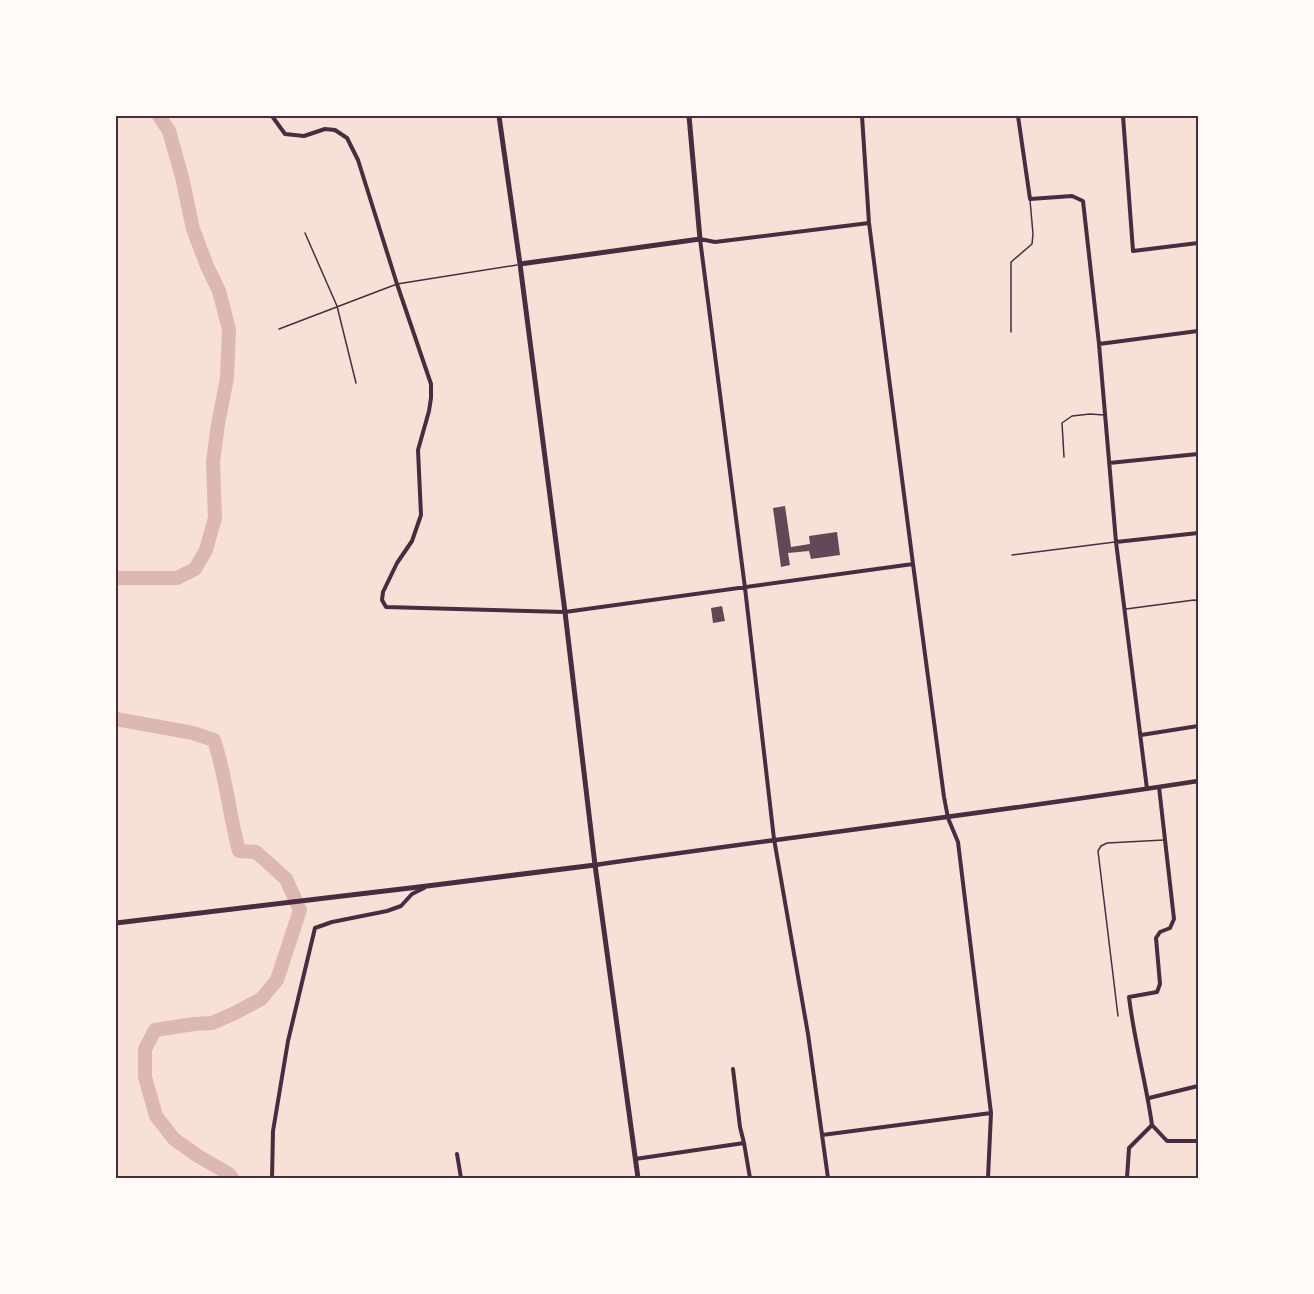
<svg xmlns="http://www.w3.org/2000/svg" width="1314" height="1294" viewBox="0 0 1314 1294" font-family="Mulish,sans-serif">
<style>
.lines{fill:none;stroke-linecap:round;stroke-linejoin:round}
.river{stroke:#dcb8b0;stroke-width:14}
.building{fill:#644757}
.service{stroke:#4a2c40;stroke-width:1.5}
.minor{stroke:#4a2c40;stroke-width:4}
.tertiary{stroke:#4a2c40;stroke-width:4.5}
.secondary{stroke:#4a2c40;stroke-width:5}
.neatline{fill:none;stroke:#4a2c40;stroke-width:2}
</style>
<rect width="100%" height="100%" fill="#f7e1d7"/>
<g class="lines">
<!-- river -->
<path class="river" d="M 116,578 L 177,578 L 195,569 L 206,550 L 215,518 L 213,462 L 218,424 L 227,378 L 229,329 L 219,291 L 207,266 L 193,229 L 182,177 L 169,131 L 159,116
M 116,719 L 193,733 L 214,740 C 226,776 229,814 239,851 L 256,852 L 286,879 L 300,910 L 277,980 L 261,999 L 235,1013 L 212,1023 L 194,1024 L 155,1030 L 145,1049 L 145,1077 L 156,1116 L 174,1139 L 198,1156 L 229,1174 L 232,1178"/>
</g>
<!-- building -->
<path class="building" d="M 785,506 L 791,547 L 810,544 L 809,536 L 837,532 L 840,555 L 811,559 L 809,551 L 788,553 L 790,565 L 781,567 L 773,508 Z
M 722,606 L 725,621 L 713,623 L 711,608 Z"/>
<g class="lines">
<!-- service -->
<path class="service" d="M 305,233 L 337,306 L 356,383
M 279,329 L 397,284 L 517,265
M 1011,332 L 1011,262 L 1032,244 L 1033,234 L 1030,200
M 1064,457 L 1062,423 L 1072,416 L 1090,414 L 1104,415
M 1012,555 L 1115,542
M 1126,609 L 1194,600 L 1198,601
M 1118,1016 L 1098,851 L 1101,846 L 1107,843 L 1164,840"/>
<!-- minor -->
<path class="minor" d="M 272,116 L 285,134 L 304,136 L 325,129 L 335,130 L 347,138 L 358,160 L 397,284 L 431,384 L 431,398 L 429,411 L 418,450 L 421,515 L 412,541 L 397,563 L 383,592 L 382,600 L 386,607 L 565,612 L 913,564
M 862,116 L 869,223 L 913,564 L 944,797 L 948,818 L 958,842 L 991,1113 L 988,1178
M 1018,116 L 1030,199 L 1072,196 L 1083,201 L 1099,344 L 1116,542 L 1147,789
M 1123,116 L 1133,251 L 1198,243
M 1099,344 L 1198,331
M 1109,463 L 1198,454
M 1116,542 L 1198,533
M 1141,735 L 1198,726
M 733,1069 L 740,1127 L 744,1143 L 750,1178
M 1149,1098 L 1198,1086
M 1152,1125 L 1167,1141 L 1198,1141
M 822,1135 L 991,1113
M 457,1154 L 461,1178
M 635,1159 L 744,1143
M 272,1178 L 273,1131 L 288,1041 L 315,928 L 332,922 L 387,911 L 401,906 L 412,894 L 424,888
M 828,1178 L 808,1034 L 774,839 L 745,588 L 700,239 L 715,242 L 869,223
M 1127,1178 L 1129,1148 L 1152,1125 C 1146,1082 1134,1040 1129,997 L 1157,992 L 1160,984 L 1156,938 L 1160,932 L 1170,928 L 1174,919 L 1159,787"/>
<!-- tertiary -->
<path class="tertiary" d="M 595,865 C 796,836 998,812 1198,781"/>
<!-- secondary -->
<path class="secondary" d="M 499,116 L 520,264 L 565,612 L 595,865 L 638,1178
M 520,264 L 700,239 L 689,116
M 116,923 L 427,886 L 595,865"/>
</g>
<!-- border -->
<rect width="1314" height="1294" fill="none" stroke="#fffaf5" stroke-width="234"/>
<rect x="117" y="117" width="1080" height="1060" class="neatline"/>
</svg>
